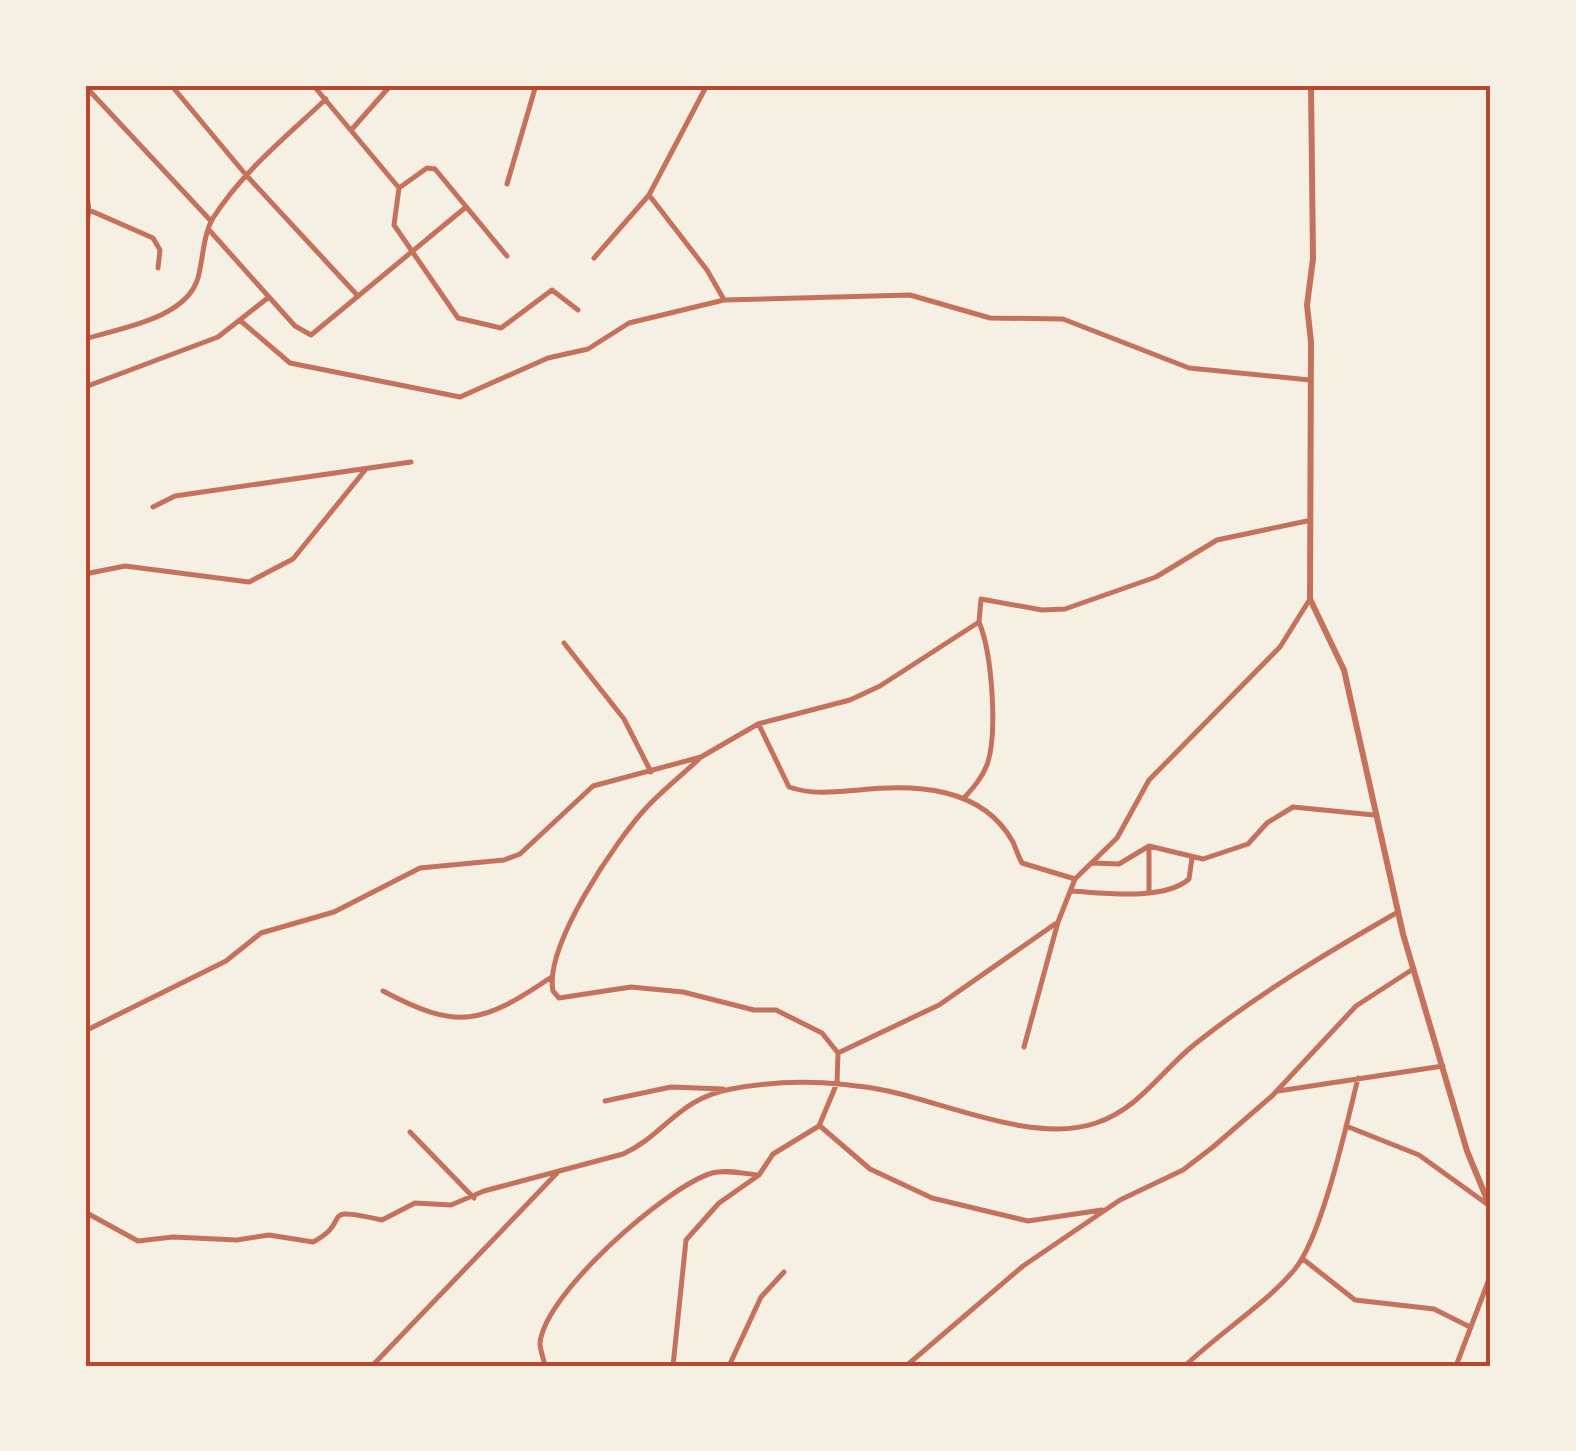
<svg xmlns="http://www.w3.org/2000/svg" width="1576" height="1451" viewBox="0 0 1576 1451" font-family="'Noto Sans',sans-serif">
<style>
.lines{fill:none;stroke-linecap:round;stroke-linejoin:round}
.minor{stroke:#c5725c;stroke-width:5}
.tertiary{stroke:#c5725c;stroke-width:6}
.neatline{fill:none;stroke:#b5482f;stroke-width:4}
</style>
<rect width="100%" height="100%" fill="#f6efe4"/>
<g class="lines">
<!-- minor -->
<path class="minor" d="M 171,85 L 246,175 L 358,296
M 313,85 L 399,188 L 394,225 L 458,318 L 501,328 L 552,290 L 578,310
M 85,86 L 211,221
M 353,128 L 391,85
M 85,181 L 89,210 L 85,234
M 507,184 L 536,85
M 399,188 L 427,168 L 435,169 L 507,256
M 649,195 L 707,270 L 723,298
M 89,210 L 153,238 L 160,250 L 158,268
M 210,231 L 295,326 L 311,335 L 466,207
M 594,258 L 649,195 L 707,85
M 242,322 L 290,363 L 460,397 L 548,358 L 588,349 L 629,323 L 724,300 L 910,295 L 990,318 L 1063,319 L 1189,368 L 1310,380
M 85,339 C 119,328 186,319 198,278 C 203,260 203,235 213,218 C 242,172 287,136 326,99
M 85,387 L 218,337 L 269,297
M 153,507 L 175,496 L 411,462
M 85,574 L 125,566 L 249,582 L 293,559 L 366,469
M 564,643 L 624,719 L 651,772
M 759,725 L 789,787 C 812,795 835,792 859,790 C 914,784 982,786 1013,842 C 1016,849 1018,856 1022,863 L 1075,879
M 964,798 C 973,788 982,778 987,765 C 998,733 992,653 979,622
M 1149,846 L 1149,891
M 1092,863 L 1119,864 L 1149,846 L 1203,859 L 1248,844 L 1267,823 L 1293,807 L 1374,815
M 1072,891 C 1104,893 1164,901 1189,879 L 1192,858
M 383,991 C 458,1031 482,1024 550,978
M 85,1031 L 226,961 L 261,933 L 334,912 L 420,868 L 504,860 L 520,854 L 593,786 L 701,757 L 758,724 L 850,700 L 880,686 L 979,622 L 981,599 L 1042,610 L 1065,609 L 1156,577 L 1217,540 L 1307,521
M 1024,1047 L 1058,922 L 1075,879 L 1117,838 L 1149,780 L 1280,647 L 1310,599
M 838,1053 L 939,1005 L 1055,924
M 1278,1091 L 1443,1066
M 605,1101 L 671,1087 L 723,1089
M 820,1126 L 870,1169 L 932,1198 L 1028,1221 L 1102,1210
M 1346,1126 L 1419,1155 L 1487,1204
M 410,1132 L 474,1198
M 85,1212 L 138,1241 L 173,1237 L 237,1240 L 269,1235 L 313,1242 C 355,1220 314,1205 382,1220 L 415,1203 L 451,1205 L 484,1191 L 623,1154 C 665,1135 677,1099 731,1089 C 783,1079 837,1081 888,1091 C 948,1104 1036,1144 1096,1123 C 1139,1109 1161,1071 1195,1044 C 1258,994 1328,952 1398,912
M 1303,1259 L 1355,1300 L 1434,1309 L 1470,1327
M 372,1366 L 557,1173
M 545,1366 C 544,1360 540,1350 540,1343 C 545,1293 666,1187 712,1173 C 727,1169 744,1174 759,1175
M 673,1366 L 686,1240 L 719,1203 L 759,1175 L 773,1154 L 819,1126 L 837,1083 L 838,1053 L 822,1033 L 776,1010 L 754,1010 L 683,992 L 631,987 L 559,998 L 553,991 C 544,946 616,840 647,807 C 663,790 682,775 699,759
M 729,1366 L 761,1297 L 784,1272
M 906,1366 L 1023,1266 L 1120,1200 L 1183,1170 L 1213,1147 L 1272,1096 L 1356,1006 L 1413,969
M 1185,1366 C 1219,1333 1266,1304 1295,1269 C 1322,1236 1347,1123 1358,1078
M 1456,1366 L 1491,1274"/>
<!-- tertiary -->
<path class="tertiary" d="M 1311,85 L 1313,259 L 1307,305 L 1311,342 L 1310,599 L 1344,670 L 1403,934 L 1467,1151 L 1491,1209"/>
</g>
<!-- border -->
<rect width="1576" height="1451" fill="none" stroke="#f6efe4" stroke-width="175"/>
<rect x="88" y="88" width="1400" height="1276" class="neatline"/>
</svg>
